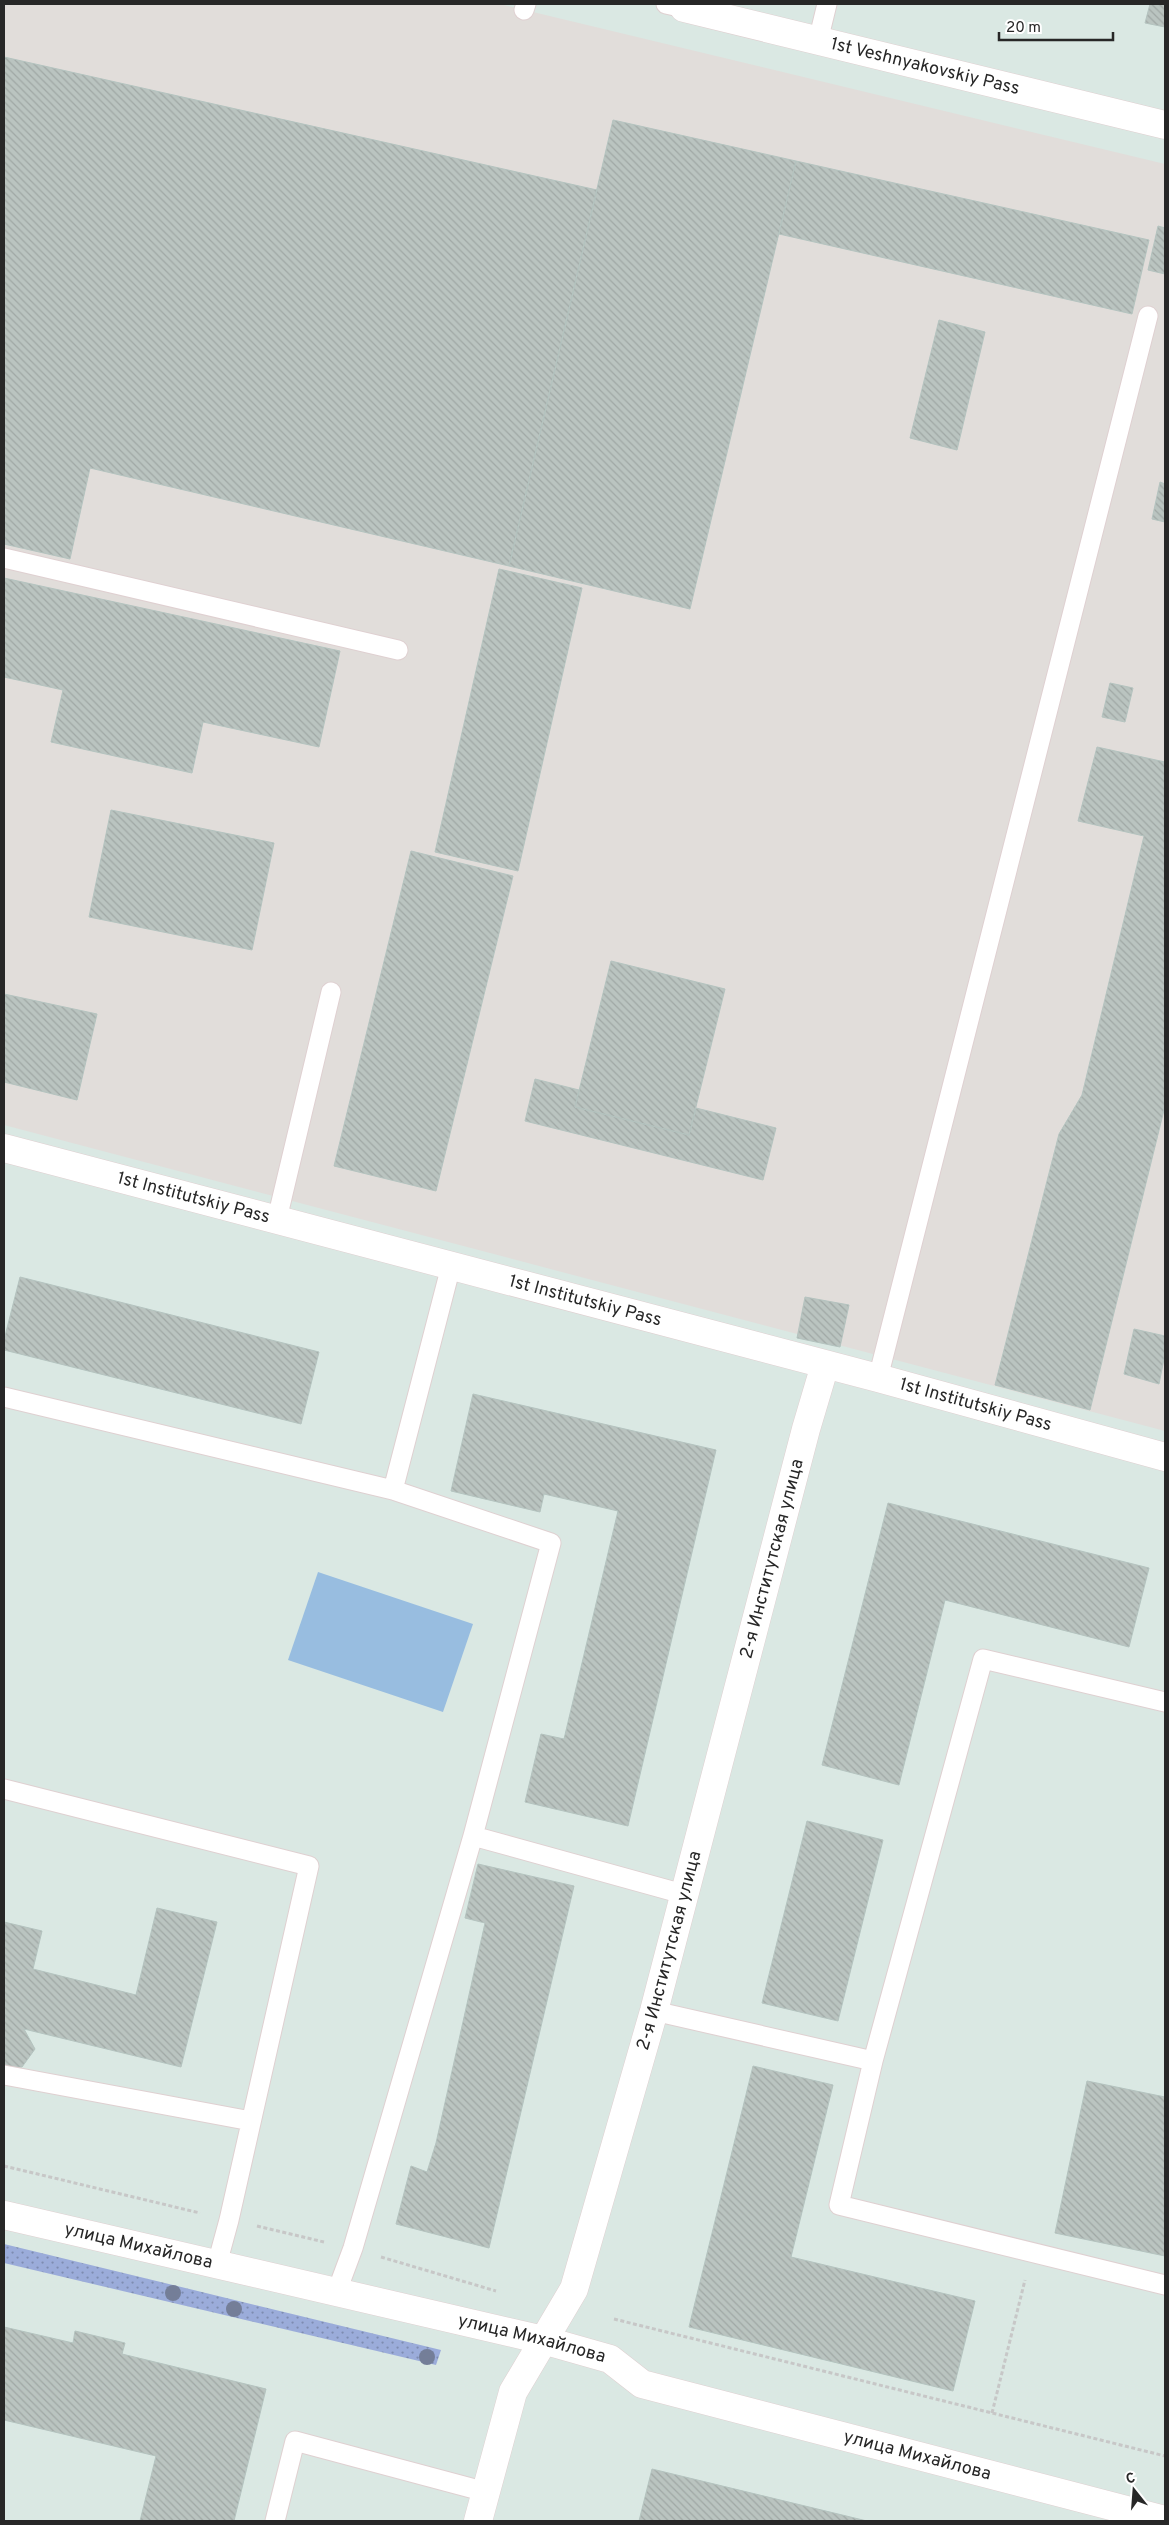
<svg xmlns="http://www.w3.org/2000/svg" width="1169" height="2525" viewBox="0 0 1169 2525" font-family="Overpass,sans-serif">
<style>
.industrial{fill:#e1ddda}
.grass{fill:url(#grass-dots)}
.pitch{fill:#98bde0}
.building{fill:url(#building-back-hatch);stroke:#b4c3bf}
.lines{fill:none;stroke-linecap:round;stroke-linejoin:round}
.service-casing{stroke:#dfd0d1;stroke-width:21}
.minor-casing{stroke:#dfd0d1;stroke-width:29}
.tertiary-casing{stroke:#dfd0d1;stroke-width:29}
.path{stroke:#c7c7c7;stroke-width:3;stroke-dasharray:4 2.5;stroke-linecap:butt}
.service{stroke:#fff;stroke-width:19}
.minor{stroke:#fff;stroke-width:28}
.tertiary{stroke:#fff;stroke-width:28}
.tree{fill:#747e98}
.labels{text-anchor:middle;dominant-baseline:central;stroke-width:4;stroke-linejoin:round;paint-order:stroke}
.street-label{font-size:18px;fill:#272727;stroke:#fff}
</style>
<defs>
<pattern id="grass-dots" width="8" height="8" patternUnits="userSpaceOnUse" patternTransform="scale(1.25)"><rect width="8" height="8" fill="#9bacda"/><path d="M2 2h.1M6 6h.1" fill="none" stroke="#7e8cb1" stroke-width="1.8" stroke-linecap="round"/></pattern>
<pattern id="building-back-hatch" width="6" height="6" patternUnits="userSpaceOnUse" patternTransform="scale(1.25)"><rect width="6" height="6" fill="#bac4c0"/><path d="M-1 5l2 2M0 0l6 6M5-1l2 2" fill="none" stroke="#a0a8a5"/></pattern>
</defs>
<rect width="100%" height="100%" fill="#dae8e3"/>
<!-- industrial -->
<path class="industrial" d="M 4,4 L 500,4 L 1165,164 L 1165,1431 L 4,1125 Z"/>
<!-- grass -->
<path class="grass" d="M 4,2244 L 441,2350 L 436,2365 L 4,2263 Z"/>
<!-- pitch -->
<path class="pitch" d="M 318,1572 L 473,1624 L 443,1712 L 288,1660 Z"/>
<!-- building -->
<path class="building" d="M 1150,4 L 1165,4 L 1165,27 L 1145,23 Z
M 4,57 L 597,190 L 509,566 L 90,468 L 70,559 L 4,544 Z
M 613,120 L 796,161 L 690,609 L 509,566 Z
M 796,161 L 1149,240 L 1132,314 L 779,234 Z
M 1158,226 L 1165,228 L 1165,274 L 1148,270 Z
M 939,320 L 985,332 L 957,450 L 910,438 Z
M 1160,482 L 1165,484 L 1165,522 L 1152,519 Z
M 499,569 L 582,588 L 518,871 L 435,852 Z
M 4,578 L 340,651 L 319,747 L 203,722 L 192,773 L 51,742 L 63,690 L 4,677 Z
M 1110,683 L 1133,688 L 1125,722 L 1102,717 Z
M 1097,747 L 1165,762 L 1165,1106 L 1090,1410 L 995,1385 L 1059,1134 L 1082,1095 L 1144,836 L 1078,821 Z
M 111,810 L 274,843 L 252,950 L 89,917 Z
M 411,851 L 513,876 L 436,1191 L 334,1166 Z
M 611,961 L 725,989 L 689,1135 L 575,1107 Z
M 4,994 L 97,1014 L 77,1100 L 4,1082 Z
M 535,1079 L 579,1090 L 575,1107 L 689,1135 L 696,1108 L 776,1128 L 763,1180 L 525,1121 Z
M 20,1277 L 319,1352 L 301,1424 L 4,1350 L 4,1340 Z
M 805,1297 L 849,1305 L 840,1347 L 797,1338 Z
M 1134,1329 L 1165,1336 L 1165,1354 L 1159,1384 L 1124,1374 Z
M 473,1394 L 716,1450 L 628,1826 L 525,1802 L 541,1734 L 564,1739 L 618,1511 L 544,1494 L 540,1512 L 451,1491 Z
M 888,1503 L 1149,1568 L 1129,1647 L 945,1600 L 899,1785 L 822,1765 Z
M 807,1821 L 883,1840 L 838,2021 L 762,2003 Z
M 478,1864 L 574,1886 L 489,2248 L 396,2224 L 411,2166 L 427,2172 L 436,2143 L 485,1923 L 465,1918 Z
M 157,1908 L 217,1922 L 181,2067 L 24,2029 L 35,2049 L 22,2067 L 4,2068 L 4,1922 L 42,1931 L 33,1969 L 136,1995 Z
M 753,2066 L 833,2085 L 791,2257 L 975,2301 L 953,2391 L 689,2327 Z
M 1087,2081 L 1165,2097 L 1165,2256 L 1055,2233 Z
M 4,2327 L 73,2343 L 75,2331 L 125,2343 L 122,2354 L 266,2389 L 234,2521 L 140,2521 L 156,2456 L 4,2420 Z
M 652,2469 L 867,2521 L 639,2521 Z"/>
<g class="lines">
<!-- service casing -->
<g class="service-casing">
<path id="service" d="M 666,4 L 684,8
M 524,10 L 526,4
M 818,41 L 827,4
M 4,558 L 398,650
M 277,1219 L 331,992
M 878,1378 L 1148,316
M 4,1397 L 393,1490 L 551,1543 L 473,1836 L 353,2248 L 337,2291
M 393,1490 L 451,1266
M 4,1789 L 309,1866 L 229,2220 L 217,2264
M 473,1836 L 683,1894
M 654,2011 L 873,2061 L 983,1659 L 1165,1702
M 873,2061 L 839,2205 L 1165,2285
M 4,2075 L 251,2121
M 275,2521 L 295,2441 L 486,2492"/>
</g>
<!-- minor casing -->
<g class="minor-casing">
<g id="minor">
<path id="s1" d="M 684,8 L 1165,125"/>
<path id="s2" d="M 4,1148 L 878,1378 L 1165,1457"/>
<path id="s3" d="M 478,2521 L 513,2392 L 574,2289 L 654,2011 L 806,1429 L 825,1365"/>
</g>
</g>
<!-- tertiary casing -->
<g class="tertiary-casing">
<g id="tertiary">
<path id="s4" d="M 4,2215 L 543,2340 L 610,2359 L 642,2384 L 1165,2520"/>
</g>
</g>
<!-- path -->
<path class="path" d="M 4,2166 L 200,2213
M 257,2226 L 324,2242
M 381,2257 L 496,2291
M 614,2319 L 1165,2456
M 992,2413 L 1025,2280"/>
<!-- service -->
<use href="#service" class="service"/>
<!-- minor -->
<use href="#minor" class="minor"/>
<!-- tertiary -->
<use href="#tertiary" class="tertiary"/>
</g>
<!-- trees -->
<g class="tree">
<circle cx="173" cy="2293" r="8"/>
<circle cx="234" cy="2309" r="8"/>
<circle cx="427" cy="2357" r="8"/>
</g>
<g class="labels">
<!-- street labels -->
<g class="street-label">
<text stroke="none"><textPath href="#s1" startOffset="248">1st Veshnyakovskiy Pass</textPath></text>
<text stroke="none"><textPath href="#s2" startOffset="196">1st Institutskiy Pass</textPath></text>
<text stroke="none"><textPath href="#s2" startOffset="601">1st Institutskiy Pass</textPath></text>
<text stroke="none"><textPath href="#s2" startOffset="1005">1st Institutskiy Pass</textPath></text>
<text stroke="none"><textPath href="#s3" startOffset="1010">2-я Институтская улица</textPath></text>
<text stroke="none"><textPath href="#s3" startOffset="605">2-я Институтская улица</textPath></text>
<text stroke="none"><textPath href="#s4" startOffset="138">улица Михайлова</textPath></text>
<text stroke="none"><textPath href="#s4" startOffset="542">улица Михайлова</textPath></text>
<text stroke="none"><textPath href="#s4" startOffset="948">улица Михайлова</textPath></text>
</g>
</g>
<!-- border -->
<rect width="1169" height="2525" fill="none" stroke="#272727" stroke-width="10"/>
<!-- north arrow -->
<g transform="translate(1134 2490) rotate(343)" stroke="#ffffff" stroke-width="4" paint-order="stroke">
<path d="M0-4L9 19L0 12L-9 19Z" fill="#272727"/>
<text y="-8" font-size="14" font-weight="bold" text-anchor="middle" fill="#272727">С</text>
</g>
<!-- scale -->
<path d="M999 32v8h114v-8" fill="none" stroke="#272727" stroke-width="2.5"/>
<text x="1006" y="32" font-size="15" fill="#272727" stroke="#ffffff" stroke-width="4" paint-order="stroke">20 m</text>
</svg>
